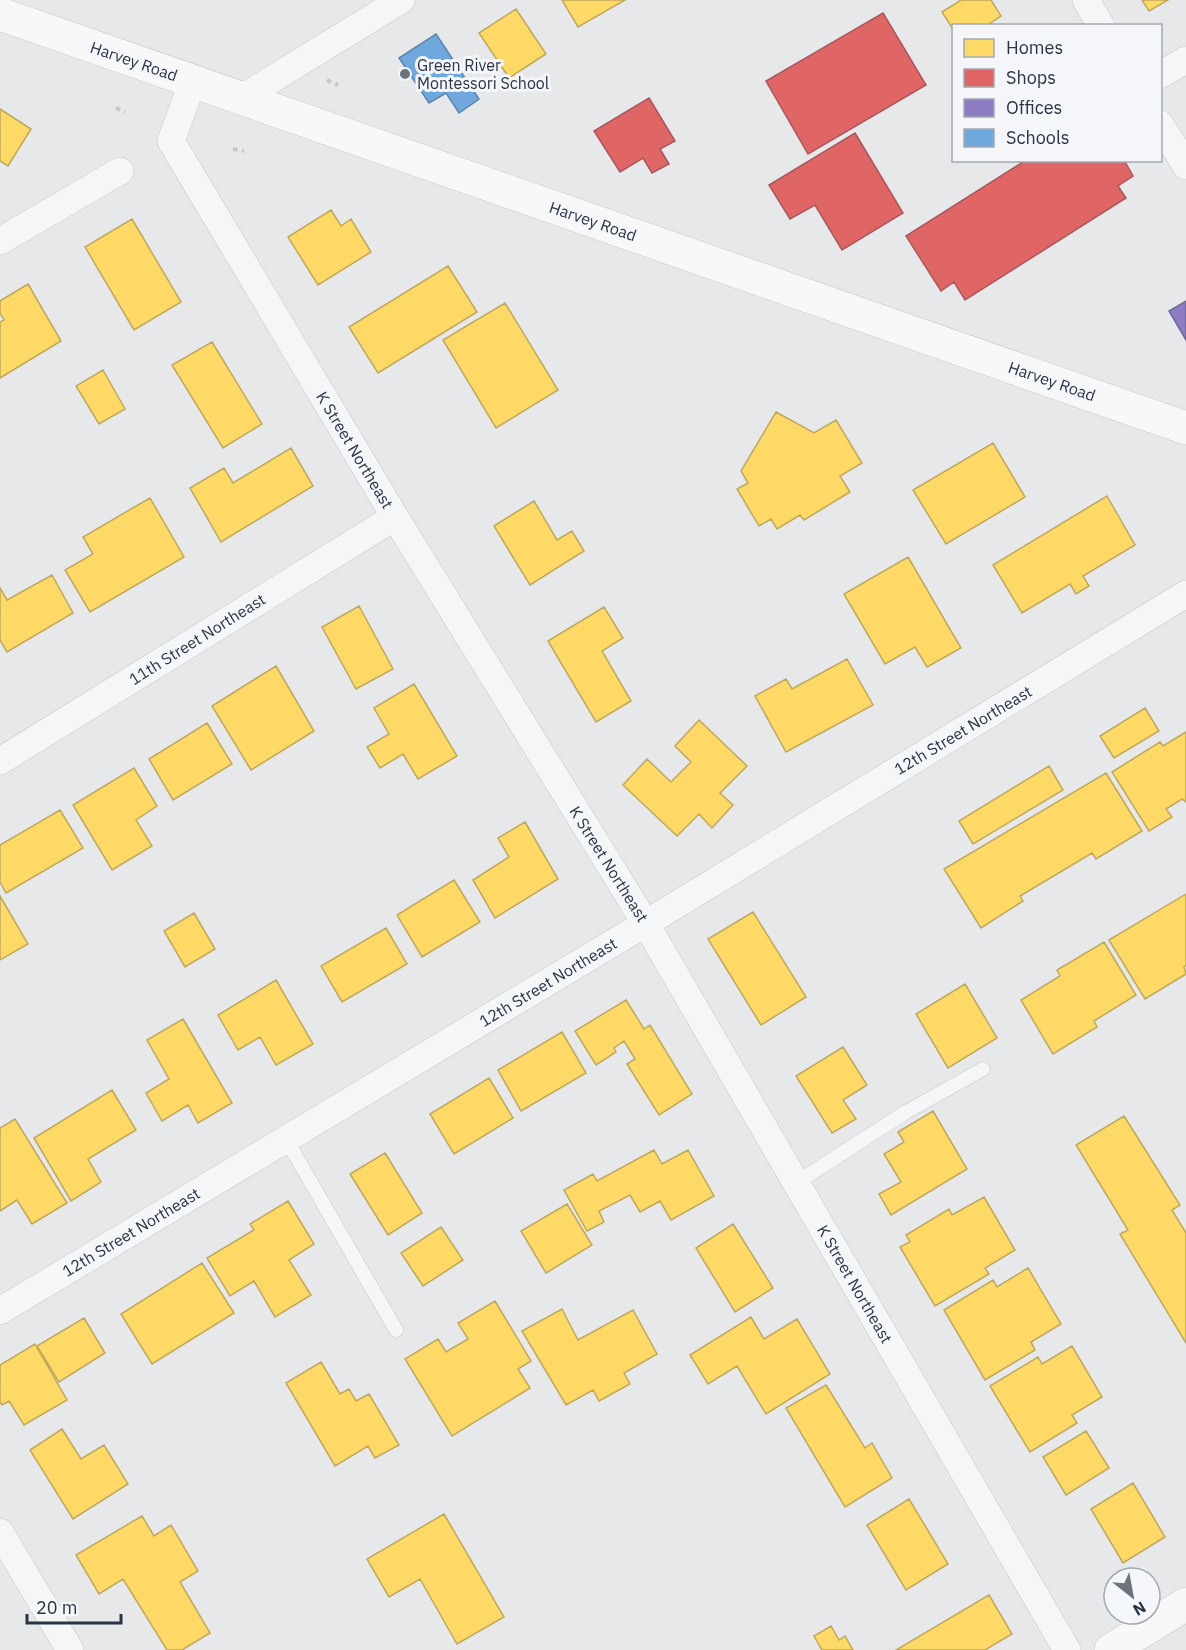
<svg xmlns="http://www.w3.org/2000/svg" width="1186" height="1650" viewBox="0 0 1186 1650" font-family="'IBM Plex Sans',sans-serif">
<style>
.homes{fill:#ffd966;stroke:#bfa85c;stroke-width:1.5}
.shops{fill:#e06666;stroke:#aa575c;stroke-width:1.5}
.offices{fill:#8e7cc3;stroke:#70669d;stroke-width:1.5}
.schools{fill:#6fa8dc;stroke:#5b85af;stroke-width:1.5}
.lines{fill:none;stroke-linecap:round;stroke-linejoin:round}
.lane-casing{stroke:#c4c6c8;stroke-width:15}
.street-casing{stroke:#c4c6c8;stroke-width:28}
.secondary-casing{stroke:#c4c6c8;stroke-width:34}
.path{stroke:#c5c6ca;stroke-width:4;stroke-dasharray:4.5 4.5;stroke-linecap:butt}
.lane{stroke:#f5f6f7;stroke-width:14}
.street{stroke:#f5f6f7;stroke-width:27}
.secondary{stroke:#f8f8f8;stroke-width:33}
.poi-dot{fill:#6c737f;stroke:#f4f6f9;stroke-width:2}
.labels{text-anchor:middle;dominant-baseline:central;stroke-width:6;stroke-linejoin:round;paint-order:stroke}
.street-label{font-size:16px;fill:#2b3445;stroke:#f4f6f9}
.poi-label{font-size:16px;fill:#2b3445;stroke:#f4f6f9;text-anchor:start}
</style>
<rect width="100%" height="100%" fill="#e6e8ea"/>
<!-- homes -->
<path class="homes" d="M 562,0 L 625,0 L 578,27 Z
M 961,0 L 991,0 L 1001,16 L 986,26 L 954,26 L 954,31 L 942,12 Z
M 1142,0 L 1168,0 L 1149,11 Z
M 516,9 L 546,54 L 509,78 L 479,33 Z
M 0,109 L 31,129 L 8,166 L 0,161 Z
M 331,210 L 341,226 L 351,219 L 371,252 L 318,285 L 288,237 Z
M 132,219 L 181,302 L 134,330 L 85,247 Z
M 448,266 L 477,312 L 378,373 L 349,327 Z
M 28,284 L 61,341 L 0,378 L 0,322 L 4,320 L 0,313 L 0,301 Z
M 505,303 L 558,390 L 496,428 L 443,340 Z
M 212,342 L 262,424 L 223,448 L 172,365 Z
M 103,370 L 125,409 L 99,424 L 76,386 Z
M 776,412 L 814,433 L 836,420 L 862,463 L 840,476 L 850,492 L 804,520 L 800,515 L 777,529 L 771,519 L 759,526 L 737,489 L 748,483 L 741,471 Z
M 993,443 L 1025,497 L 946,544 L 913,490 Z
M 291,448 L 313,486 L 221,542 L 190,488 L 224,468 L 233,483 Z
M 1107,496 L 1135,545 L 1083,576 L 1089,586 L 1076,594 L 1070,584 L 1022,613 L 993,565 Z
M 150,498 L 184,557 L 90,612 L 65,570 L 93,554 L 83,537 Z
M 534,501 L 557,540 L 572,531 L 584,551 L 530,585 L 494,526 Z
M 908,557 L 961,648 L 927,667 L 915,647 L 885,664 L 844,594 Z
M 52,575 L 73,613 L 7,652 L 0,640 L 0,588 L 7,600 Z
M 359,606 L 393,669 L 356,689 L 322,627 Z
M 604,607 L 623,638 L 602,651 L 631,701 L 596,722 L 548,641 Z
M 847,659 L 873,705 L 786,752 L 755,696 L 786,679 L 792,689 Z
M 276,666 L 314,731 L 251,770 L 212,706 Z
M 414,684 L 457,756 L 418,779 L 403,754 L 380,768 L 367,747 L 389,734 L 374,708 Z
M 1145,708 L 1159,731 L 1114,758 L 1100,736 Z
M 699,720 L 747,766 L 720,793 L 733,805 L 712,828 L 699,814 L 677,836 L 623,785 L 647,759 L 671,782 L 691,762 L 675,746 Z
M 207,723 L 232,764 L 173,800 L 149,759 Z
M 1186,732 L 1186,802 L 1182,799 L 1166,809 L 1172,817 L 1149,831 L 1112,772 L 1160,742 L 1163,746 Z
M 1049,766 L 1063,790 L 973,844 L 959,821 Z
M 134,768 L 157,806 L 136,820 L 152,846 L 112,870 L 73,805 Z
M 1106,773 L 1142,831 L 1096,859 L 1092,853 L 1020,896 L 1023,901 L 981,928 L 944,869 Z
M 60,810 L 83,848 L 6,893 L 0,882 L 0,845 Z
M 525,822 L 558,879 L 495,918 L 473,880 L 509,857 L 498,838 Z
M 454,880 L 480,922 L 422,957 L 397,915 Z
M 1186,894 L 1186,965 L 1184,967 L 1186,974 L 1145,999 L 1109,940 Z
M 0,896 L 28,944 L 0,960 Z
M 753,912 L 806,997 L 761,1025 L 708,939 Z
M 194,913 L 215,949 L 185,967 L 164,931 Z
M 386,928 L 407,964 L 342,1002 L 321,966 Z
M 1104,942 L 1136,995 L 1094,1021 L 1097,1027 L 1053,1054 L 1021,1000 L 1060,976 L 1057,970 Z
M 276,980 L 313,1044 L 276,1065 L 260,1037 L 238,1050 L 218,1015 Z
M 965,984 L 997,1038 L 948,1068 L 916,1014 Z
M 626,1000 L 644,1029 L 650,1025 L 692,1094 L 659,1115 L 627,1064 L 635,1059 L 624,1041 L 614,1048 L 616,1052 L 596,1065 L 575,1031 Z
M 183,1019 L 232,1103 L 198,1123 L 188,1105 L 162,1121 L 146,1093 L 169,1079 L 147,1040 Z
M 562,1032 L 586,1073 L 521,1111 L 498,1070 Z
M 843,1047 L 867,1085 L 843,1100 L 856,1119 L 832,1133 L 796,1076 Z
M 489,1078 L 513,1118 L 454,1154 L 430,1114 Z
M 112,1090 L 136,1130 L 88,1159 L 101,1182 L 71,1201 L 34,1138 Z
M 933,1111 L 967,1169 L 891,1215 L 879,1194 L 901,1182 L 884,1154 L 904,1142 L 898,1132 Z
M 1124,1116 L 1180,1205 L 1172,1210 L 1186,1233 L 1186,1343 L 1120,1234 L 1128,1230 L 1076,1145 Z
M 15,1119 L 67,1203 L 32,1224 L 17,1200 L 0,1211 L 0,1128 Z
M 654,1150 L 662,1164 L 688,1150 L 714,1196 L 671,1220 L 660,1201 L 640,1212 L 630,1195 L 599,1211 L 604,1222 L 587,1231 L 564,1190 L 593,1174 L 597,1181 Z
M 385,1153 L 422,1213 L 388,1235 L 350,1174 Z
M 984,1197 L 1015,1250 L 985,1268 L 989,1274 L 935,1306 L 900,1247 L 910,1242 L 906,1235 L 949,1209 L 952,1215 Z
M 288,1201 L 314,1244 L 289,1260 L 311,1295 L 275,1317 L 254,1281 L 230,1296 L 207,1258 L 254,1230 L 250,1224 Z
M 567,1204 L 592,1245 L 546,1273 L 521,1231 Z
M 733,1224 L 773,1288 L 735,1312 L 696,1248 Z
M 441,1227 L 463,1260 L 423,1286 L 401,1253 Z
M 202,1263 L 234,1313 L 152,1364 L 121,1314 Z
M 1028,1268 L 1061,1324 L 1031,1342 L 1035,1350 L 985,1380 L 944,1310 L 993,1280 L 997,1287 Z
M 495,1301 L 531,1361 L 518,1369 L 530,1388 L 452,1436 L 405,1359 L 438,1339 L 446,1352 L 468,1339 L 458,1323 Z
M 562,1309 L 578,1340 L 633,1310 L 657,1354 L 624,1373 L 630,1384 L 599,1401 L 593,1390 L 566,1405 L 522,1331 Z
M 751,1317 L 764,1339 L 797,1319 L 830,1374 L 766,1414 L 737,1366 L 708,1384 L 690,1355 Z
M 84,1318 L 105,1353 L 59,1382 L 37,1346 Z
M 35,1344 L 67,1400 L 24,1425 L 9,1401 L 2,1405 L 0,1402 L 0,1365 Z
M 1072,1346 L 1102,1397 L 1072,1415 L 1077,1423 L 1030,1452 L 990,1386 L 1038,1357 L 1042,1364 Z
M 321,1362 L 340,1394 L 349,1389 L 356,1401 L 369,1394 L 399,1445 L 375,1458 L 368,1446 L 335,1466 L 286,1383 Z
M 826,1385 L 865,1448 L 872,1443 L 892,1478 L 845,1507 L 786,1408 Z
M 62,1429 L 81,1459 L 104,1445 L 128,1484 L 73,1519 L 30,1450 Z
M 1086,1431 L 1109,1468 L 1066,1495 L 1043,1457 Z
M 1133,1483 L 1165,1537 L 1123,1563 L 1091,1509 Z
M 909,1499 L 948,1564 L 906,1590 L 867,1525 Z
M 444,1514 L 504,1617 L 457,1644 L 420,1579 L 389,1597 L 367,1559 Z
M 142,1516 L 154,1536 L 171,1525 L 198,1571 L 180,1582 L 210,1633 L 182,1650 L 167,1650 L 123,1579 L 99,1594 L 76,1555 Z
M 989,1595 L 1012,1634 L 985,1650 L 896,1650 Z
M 831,1626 L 839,1640 L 845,1636 L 853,1650 L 822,1650 L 814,1636 Z"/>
<!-- shops -->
<path class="shops" d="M 883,13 L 926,85 L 808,154 L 766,81 Z
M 649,98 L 675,141 L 660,149 L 669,164 L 652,173 L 643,158 L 620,172 L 594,131 Z
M 855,133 L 903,213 L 842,250 L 815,205 L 790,219 L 769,185 Z
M 1026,160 L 1124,160 L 1133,176 L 1118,186 L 1126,198 L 965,300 L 954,282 L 941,291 L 906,236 Z"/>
<!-- offices -->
<path class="offices" d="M 1186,301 L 1186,340 L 1169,311 Z"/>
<!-- schools -->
<path class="schools" d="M 436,34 L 479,99 L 459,113 L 446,93 L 429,103 L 399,58 Z"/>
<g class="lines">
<!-- lane casing -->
<g class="lane-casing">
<path id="lane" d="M 286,1139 L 396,1330
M 796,1183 L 906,1112 L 983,1069"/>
</g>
<!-- street casing -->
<g class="street-casing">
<path id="street" d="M 1086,0 L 1101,26
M 1160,75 L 1186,60
M 193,81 L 171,141 L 395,517 L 646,924 L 1067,1650
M 240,99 L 401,0
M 1160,124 L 1186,166
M 0,241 L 120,171
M 0,761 L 395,517
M 0,1311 L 663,913 L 1186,594
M 0,1532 L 70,1650"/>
</g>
<!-- secondary casing -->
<g class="secondary-casing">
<path id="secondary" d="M 0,14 L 1186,428
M 1111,1650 L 1186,1604"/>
</g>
<!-- path -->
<path class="path" d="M 327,80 L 338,85
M 116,108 L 125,112
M 233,149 L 244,151"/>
<!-- lane -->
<use href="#lane" class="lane"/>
<!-- street -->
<use href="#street" class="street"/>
<!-- secondary -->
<use href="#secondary" class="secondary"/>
</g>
<!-- markers -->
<circle class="poi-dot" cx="405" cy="74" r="6"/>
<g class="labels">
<!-- street labels -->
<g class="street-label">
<text transform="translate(134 61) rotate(19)">Harvey Road</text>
<text transform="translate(593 221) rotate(19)">Harvey Road</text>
<text transform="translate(1052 381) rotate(19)">Harvey Road</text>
<text transform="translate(355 450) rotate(59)">K Street Northeast</text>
<text transform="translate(197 639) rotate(-32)">11th Street Northeast</text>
<text transform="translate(963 730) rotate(-31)">12th Street Northeast</text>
<text transform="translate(609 864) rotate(58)">K Street Northeast</text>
<text transform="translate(548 982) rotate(-31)">12th Street Northeast</text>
<text transform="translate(131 1232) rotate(-31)">12th Street Northeast</text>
<text transform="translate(855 1284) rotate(60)">K Street Northeast</text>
</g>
<!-- poi labels -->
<g class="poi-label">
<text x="417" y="65">Green River<tspan x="417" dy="18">Montessori School</tspan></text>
</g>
</g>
<!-- legend -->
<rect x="952" y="24" width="210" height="138" fill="#f4f6f9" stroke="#a4a8b1" stroke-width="1.5"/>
<rect x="964" y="39" width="30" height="18" fill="#ffd966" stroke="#a4a8b1" stroke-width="1.5"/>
<text x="1006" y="54" font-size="18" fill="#2b3445">Homes</text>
<rect x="964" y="69" width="30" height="18" fill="#e06666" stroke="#a4a8b1" stroke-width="1.5"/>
<text x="1006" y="84" font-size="18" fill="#2b3445">Shops</text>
<rect x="964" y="99" width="30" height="18" fill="#8e7cc3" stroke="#a4a8b1" stroke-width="1.5"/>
<text x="1006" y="114" font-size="18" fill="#2b3445">Offices</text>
<rect x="964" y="129" width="30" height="18" fill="#6fa8dc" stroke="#a4a8b1" stroke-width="1.5"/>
<text x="1006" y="144" font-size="18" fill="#2b3445">Schools</text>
<!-- north arrow -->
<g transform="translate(1132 1596) rotate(149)"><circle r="28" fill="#f4f6f9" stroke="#a4a8b1" stroke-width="1.5"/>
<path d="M0-4.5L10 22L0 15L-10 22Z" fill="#6c737f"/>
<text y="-9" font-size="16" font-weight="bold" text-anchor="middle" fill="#2b3445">N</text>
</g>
<!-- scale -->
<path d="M27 1614v9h94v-9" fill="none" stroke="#2b3445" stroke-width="3"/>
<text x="36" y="1614" font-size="18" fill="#2b3445" stroke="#f4f6f9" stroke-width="4.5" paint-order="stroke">20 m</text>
</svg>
